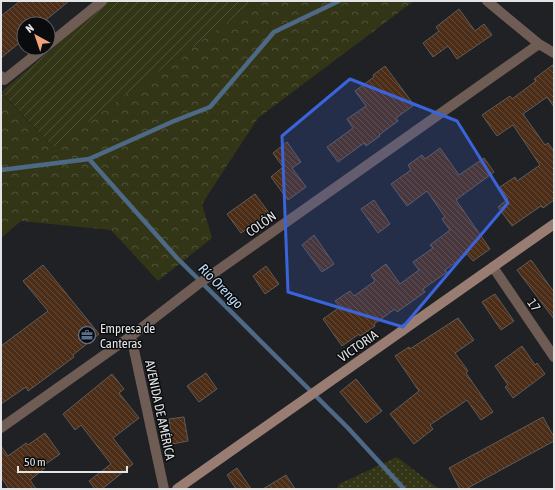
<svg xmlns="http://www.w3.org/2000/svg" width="555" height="490" viewBox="0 0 555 490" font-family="'Asap Condensed',sans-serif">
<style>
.grass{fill:url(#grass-dots)}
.forest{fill:url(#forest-crowns)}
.garden{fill:url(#garden-furrows)}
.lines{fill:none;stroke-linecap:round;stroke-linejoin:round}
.stream{stroke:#4e6986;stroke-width:4.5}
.building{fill:url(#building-back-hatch);stroke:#605c59}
.street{stroke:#6e5c55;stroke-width:10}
.secondary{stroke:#997d72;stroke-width:10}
.marked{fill:#3b64da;fill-opacity:0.2;stroke:#3b64da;stroke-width:3;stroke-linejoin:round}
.labels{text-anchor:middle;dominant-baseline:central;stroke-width:3;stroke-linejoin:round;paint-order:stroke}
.street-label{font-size:13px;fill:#e3e4e6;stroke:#0a0b0c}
.poi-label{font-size:13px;fill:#e3e4e6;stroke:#0a0b0c;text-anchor:start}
.water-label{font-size:14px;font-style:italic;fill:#bddaf8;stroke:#0a0b0c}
</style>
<defs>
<pattern id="grass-dots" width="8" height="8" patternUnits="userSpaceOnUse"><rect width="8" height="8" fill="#333517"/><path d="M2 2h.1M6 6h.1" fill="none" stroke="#505239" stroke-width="1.8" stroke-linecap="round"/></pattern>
<pattern id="forest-crowns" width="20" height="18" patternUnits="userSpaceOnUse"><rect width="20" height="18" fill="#333517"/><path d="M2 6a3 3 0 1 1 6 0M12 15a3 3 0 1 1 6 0" fill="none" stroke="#505239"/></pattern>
<pattern id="garden-furrows" width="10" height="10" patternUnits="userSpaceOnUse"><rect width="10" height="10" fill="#333517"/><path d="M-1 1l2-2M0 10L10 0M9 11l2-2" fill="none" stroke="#505239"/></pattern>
<pattern id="building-back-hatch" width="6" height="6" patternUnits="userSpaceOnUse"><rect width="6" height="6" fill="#4c2d17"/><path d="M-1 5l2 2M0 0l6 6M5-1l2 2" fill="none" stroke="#664b39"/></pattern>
</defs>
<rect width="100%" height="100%" fill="#202125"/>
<!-- grass -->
<path class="grass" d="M 397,457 L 439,489 L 337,489 L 339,484 Z"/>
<!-- forest -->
<path class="forest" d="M 257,1 L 414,1 L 258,118 L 202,204 L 212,238 L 158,281 L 111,230 L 21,221 L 1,238 L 1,93 L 53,147 Z"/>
<!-- garden -->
<path class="garden" d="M 108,1 L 257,1 L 53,147 L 1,92 Z"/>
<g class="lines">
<!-- stream -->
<path class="stream" d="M 89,159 L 177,258 L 348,428 L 404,489
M 1,170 L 89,159 L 174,121 L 210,107 L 274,32 L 339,1"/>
</g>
<!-- building -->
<path class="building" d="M 20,1 L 69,1 L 41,24 L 24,24 L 24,39 L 1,58 L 1,16 Z
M 459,9 L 475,31 L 484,24 L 492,35 L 457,59 L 448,46 L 433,57 L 423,43 L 439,31 L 436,27 Z
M 554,64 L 554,107 L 547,97 L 523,114 L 545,145 L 548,143 L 554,151 L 554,200 L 543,208 L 541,206 L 512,226 L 498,207 L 508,199 L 500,187 L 515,177 L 517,181 L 540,165 L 513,125 L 497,136 L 482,115 L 510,96 L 512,99 L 536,81 L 534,79 Z
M 385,66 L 414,105 L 396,118 L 398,121 L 379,135 L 380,136 L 366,146 L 364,143 L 338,162 L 327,147 L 353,128 L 347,119 L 366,106 L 355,91 L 374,77 L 373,75 Z
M 287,142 L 301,162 L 292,168 L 306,187 L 288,200 L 271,177 L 283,167 L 273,153 Z
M 440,148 L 459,175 L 484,158 L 494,172 L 456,200 L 490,249 L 473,261 L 467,254 L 445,270 L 447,272 L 423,289 L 425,292 L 397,312 L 395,309 L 374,324 L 375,326 L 360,336 L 359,334 L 342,346 L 323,319 L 340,307 L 335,301 L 350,291 L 354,296 L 375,281 L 371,275 L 386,264 L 400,284 L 419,270 L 413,262 L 433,248 L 430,245 L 450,230 L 442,219 L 445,217 L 427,191 L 407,206 L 391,184 L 411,170 L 408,165 L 422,155 L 425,159 Z
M 255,194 L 269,213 L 241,233 L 227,214 Z
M 374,200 L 390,224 L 378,233 L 361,209 Z
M 314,235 L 334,264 L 322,272 L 302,245 Z
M 531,260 L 554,292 L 554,319 L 517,270 Z
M 43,265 L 99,334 L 73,355 L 74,357 L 28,391 L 26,387 L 1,404 L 1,346 L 48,311 L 23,281 Z
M 266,266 L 279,284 L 265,294 L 253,276 Z
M 495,294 L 514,321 L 501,330 L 482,302 Z
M 458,318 L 474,340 L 455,353 L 468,371 L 466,373 L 493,412 L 481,420 L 467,400 L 430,425 L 433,429 L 414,444 L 390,414 L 419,391 L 395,356 L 409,347 L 410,349 Z
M 522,346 L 535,365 L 537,363 L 545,374 L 513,398 L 505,387 L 508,385 L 495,366 Z
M 206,373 L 217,389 L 199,402 L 187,386 Z
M 112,374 L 124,389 L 119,393 L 139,418 L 113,438 L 133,464 L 102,489 L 95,489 L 89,481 L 111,464 L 81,425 L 75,430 L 63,414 Z
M 356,379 L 382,411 L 366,423 L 340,392 Z
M 184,417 L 188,441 L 172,444 L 169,419 Z
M 543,417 L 554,437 L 554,441 L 466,489 L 460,489 L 449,468 Z
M 45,433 L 60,454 L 43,466 L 45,468 L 30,480 L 36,489 L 9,489 L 1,477 L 1,446 L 8,456 L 26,443 L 28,445 Z
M 237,468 L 251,489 L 236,489 L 227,475 Z
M 286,475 L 295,489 L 263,489 Z"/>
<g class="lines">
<!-- street -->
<path class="street" d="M 487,1 L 539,44 L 554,53
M 48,45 L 102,1
M 1,76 L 4,80 L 44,48
M 493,267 L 554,357
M 131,336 L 164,489
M 1,428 L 131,336 L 197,285 L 539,44"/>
<!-- secondary -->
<path class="secondary" d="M 177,489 L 554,224"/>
</g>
<!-- marked area -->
<path class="marked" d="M 350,79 L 457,121 L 508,203 L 403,327 L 288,292 L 282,136 Z"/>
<!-- icons -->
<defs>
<g id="office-ring" transform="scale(0.9)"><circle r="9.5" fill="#0a0b0c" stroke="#5c6f8a" stroke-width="1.5"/><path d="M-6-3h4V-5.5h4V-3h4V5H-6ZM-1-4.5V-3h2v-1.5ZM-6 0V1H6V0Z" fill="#5c6f8a"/></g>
</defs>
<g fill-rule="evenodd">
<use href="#office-ring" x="87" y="335"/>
</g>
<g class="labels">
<!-- street labels -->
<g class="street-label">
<text transform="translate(261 224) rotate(-35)">COLÓN</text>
<text transform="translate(534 305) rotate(56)">17</text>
<text transform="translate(358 346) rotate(-35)">VICTORIA</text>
<text transform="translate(160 410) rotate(78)">AVENIDA DE AMÉRICA</text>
</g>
<!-- poi labels -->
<g class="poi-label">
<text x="100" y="328">Empresa de<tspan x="100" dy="15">Canteras</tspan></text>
</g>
<!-- water labels -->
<g class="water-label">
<text transform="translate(221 286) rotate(45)">Río Orengo</text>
</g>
</g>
<!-- border -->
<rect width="555" height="490" fill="none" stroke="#e3e4e6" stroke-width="4"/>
<!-- north arrow -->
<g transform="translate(36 36) rotate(320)"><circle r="19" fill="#0a0b0c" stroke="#616263"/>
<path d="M0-3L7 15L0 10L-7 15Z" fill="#f2a17e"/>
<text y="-6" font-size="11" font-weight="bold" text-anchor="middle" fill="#e3e4e6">N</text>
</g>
<!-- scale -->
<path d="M18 466v6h109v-6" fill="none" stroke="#e3e4e6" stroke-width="2"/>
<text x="24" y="466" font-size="12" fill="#e3e4e6" stroke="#0a0b0c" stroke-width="3" paint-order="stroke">50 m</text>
</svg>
